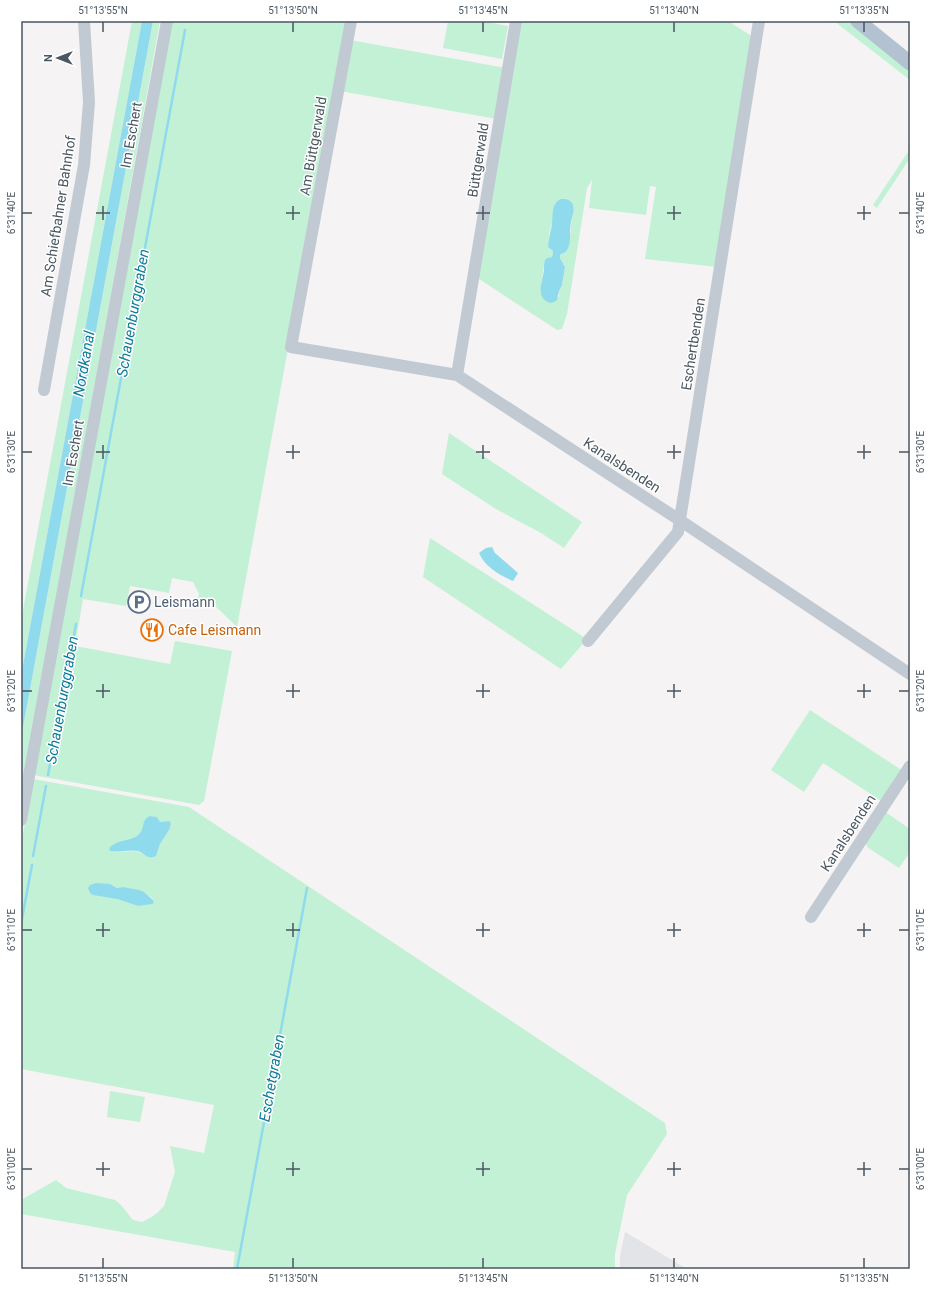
<svg xmlns="http://www.w3.org/2000/svg" width="931" height="1290" viewBox="0 0 931 1290" font-family="Roboto,sans-serif">
<style>
.airport{fill:#e2e4e7}
.green{fill:#c3f1d5;fill-rule:evenodd}
.water{fill:#90daee}
.lines{fill:none;stroke-linecap:round;stroke-linejoin:round}
.stream{stroke:#90daee;stroke-width:2.5}
.minor{stroke:#c1cad2;stroke-width:12}
.major{stroke:#b3c2d1;stroke-width:15}
.ticks{fill:none;stroke:#4a5661;stroke-width:1.5}
.labels{text-anchor:middle;dominant-baseline:central;stroke-width:3;stroke-linejoin:round;paint-order:stroke}
.street-label{font-size:14px;fill:#4a5661;stroke:#fff}
.service-label{font-size:14px;fill:#4e5e75;stroke:#fff;text-anchor:start}
.food-label{font-size:14px;fill:#c56008;stroke:#fff;text-anchor:start}
.water-label{font-size:15px;font-style:italic;fill:#0c7c9b;stroke:#fff}
.neatline{fill:none;stroke:#4a5661;stroke-width:1.5}
.ticks-label{font-size:10px;text-anchor:middle;fill:#4a5661}
</style>
<rect width="100%" height="100%" fill="#f5f3f3"/>
<!-- airport -->
<path class="airport" d="M 625,1232 L 687,1269 L 620,1269 L 620,1256 Z"/>
<!-- green -->
<path class="green" d="M 132,21 L 142,21 L 21,676 L 21,621 Z
M 153,21 L 160,21 L 21,795 L 21,738 Z
M 171,21 L 348,21 L 237,627 L 210,601 L 198,599 L 199,594 L 193,582 L 172,578 L 169,593 L 130,586 L 126,606 L 83,599 L 75,646 L 170,664 L 175,641 L 232,651 L 204,801 L 199,805 L 33,775 Z
M 448,21 L 482,21 L 508,26 L 502,59 L 443,48 Z
M 519,21 L 728,21 L 753,37 L 717,267 L 645,259 L 656,187 L 650,186 L 646,215 L 589,208 L 592,180 L 587,188 L 567,314 L 562,329 L 557,330 L 476,277 ZM 569,200 L 574,207 L 573,214 L 571,223 L 571,232 L 565,252 L 560,255 L 560,258 L 565,267 L 562,285 L 559,291 L 559,297 L 541,283 C 543,275 543,265 547,258 L 552,257 L 554,254 L 553,251 L 550,249 L 549,234 L 551,226 Z
M 834,21 L 850,21 L 865,34 L 910,67 L 910,80 Z
M 350,40 L 506,68 L 497,119 L 340,91 Z
M 910,149 L 910,158 L 877,208 L 873,205 Z
M 449,433 L 582,522 L 564,548 L 541,533 L 496,509 L 442,474 Z
M 430,538 L 587,639 L 561,669 L 423,577 Z
M 810,710 L 903,771 L 883,802 L 823,763 L 804,792 L 771,770 Z
M 33,779 L 189,807 L 665,1123 L 667,1134 L 627,1195 L 615,1254 L 615,1269 L 233,1269 L 235,1252 L 21,1214 L 21,1200 L 56,1180 L 66,1188 L 115,1200 L 121,1205 L 133,1220 L 142,1222 L 150,1218 L 157,1213 L 164,1206 L 175,1172 L 170,1146 L 204,1153 L 214,1105 L 21,1069 L 21,844 ZM 150,816 L 158,818 L 159,822 L 169,821 L 169,830 L 160,844 L 156,856 L 146,856 C 133,846 125,855 110,851 L 109,849 C 111,847 113,844 116,843 C 124,839 133,840 140,834 C 146,828 141,820 150,816 ZM 110,884 L 117,888 L 123,887 L 144,892 L 153,899 L 153,903 L 138,906 L 117,899 Z
M 884,811 L 910,829 L 910,852 L 899,868 L 867,847 L 865,840 Z
M 110,1091 L 145,1097 L 140,1122 L 107,1117 Z"/>
<!-- water -->
<path class="water" d="M 142,21 L 153,21 L 21,738 L 21,676 Z
M 561,199 C 566,199 569,199 572,203 C 576,209 572,216 571,222 C 569,230 572,243 567,250 C 566,253 562,253 560,255 L 560,258 L 565,267 L 562,285 L 559,291 L 557,300 C 553,303 550,304 546,301 C 536,294 543,279 544,270 C 544,266 544,264 545,260 L 547,258 L 552,257 L 553,254 L 553,251 L 548,247 C 549,239 550,232 552,225 C 553,216 551,203 561,199 Z
M 492,547 L 495,553 L 518,573 L 513,581 C 498,574 486,568 479,553 L 486,548 Z
M 150,816 L 157,817 L 160,822 L 169,821 L 171,823 L 169,830 L 160,844 L 156,856 C 146,860 145,853 138,851 C 129,849 119,853 110,851 L 109,849 C 114,840 129,841 137,836 C 146,830 140,820 150,816 Z
M 96,883 L 110,884 L 117,888 L 123,887 L 139,890 L 144,892 L 153,900 L 154,903 L 152,904 L 138,906 L 117,899 L 93,895 L 90,893 L 88,888 L 90,885 Z"/>
<g class="lines">
<!-- stream -->
<path class="stream" d="M 81,596 L 185,30
M 48,775 L 76,624
M 33,856 L 46,786
M 21,924 L 32,865
M 237,1269 L 307,888"/>
<!-- minor -->
<path class="minor" d="M 351,21 L 291,347 L 457,375 L 681,521 L 910,674
M 457,375 L 516,21
M 44,390 L 84,165 L 89,102 L 84,21
M 588,641 L 678,532 L 759,21
M 21,820 L 167,21
M 811,917 L 910,766"/>
<!-- major -->
<path class="major" d="M 858,21 L 910,63"/>
</g>
<!-- ticks -->
<path class="ticks" d="M 103,22 L 103,32M 293,22 L 293,32M 483,22 L 483,32M 674,22 L 674,32M 864,22 L 864,32M 103,206 L 103,220M 293,206 L 293,220M 483,206 L 483,220M 674,206 L 674,220M 864,206 L 864,220M 22,213 L 32,213M 96,213 L 110,213M 286,213 L 300,213M 476,213 L 490,213M 667,213 L 681,213M 857,213 L 871,213M 899,213 L 909,213M 103,445 L 103,459M 293,445 L 293,459M 483,445 L 483,459M 674,445 L 674,459M 864,445 L 864,459M 22,452 L 32,452M 96,452 L 110,452M 286,452 L 300,452M 476,452 L 490,452M 667,452 L 681,452M 857,452 L 871,452M 899,452 L 909,452M 103,684 L 103,698M 293,684 L 293,698M 483,684 L 483,698M 674,684 L 674,698M 864,684 L 864,698M 22,691 L 32,691M 96,691 L 110,691M 286,691 L 300,691M 476,691 L 490,691M 667,691 L 681,691M 857,691 L 871,691M 899,691 L 909,691M 103,923 L 103,937M 293,923 L 293,937M 483,923 L 483,937M 674,923 L 674,937M 864,923 L 864,937M 22,930 L 32,930M 96,930 L 110,930M 286,930 L 300,930M 476,930 L 490,930M 667,930 L 681,930M 857,930 L 871,930M 899,930 L 909,930M 103,1162 L 103,1176M 293,1162 L 293,1176M 483,1162 L 483,1176M 674,1162 L 674,1176M 864,1162 L 864,1176M 22,1169 L 32,1169M 96,1169 L 110,1169M 286,1169 L 300,1169M 476,1169 L 490,1169M 667,1169 L 681,1169M 857,1169 L 871,1169M 899,1169 L 909,1169M 103,1258 L 103,1268M 293,1258 L 293,1268M 483,1258 L 483,1268M 674,1258 L 674,1268M 864,1258 L 864,1268"/>
<!-- icons -->
<defs>
<g id="parking-ring" transform="scale(1.15)"><circle r="9.5" fill="#fff" stroke="#5c6f8a" stroke-width="1.5"/><path d="M-3.5-5.5H1a3.5 3.5 0 0 1 0 7H-1V5.5H-3.5ZM-1-3.4V-.6H.8a1.4 1.4 0 0 0 0-2.8Z" fill="#5c6f8a"/></g>
<g id="restaurant-ring" transform="scale(1.15)"><circle r="9.5" fill="#fff" stroke="#e8710a" stroke-width="1.5"/><path d="M-5-6h1v4h1v-4h1v4h1v-4h1v5L-1.5 .5V6h-2V.5L-5-1ZM5-6V6H3V1.5H1.5Q1.5-4 5-6Z" fill="#e8710a"/></g>
</defs>
<g fill-rule="evenodd">
<use href="#parking-ring" x="139" y="602"/>
<use href="#restaurant-ring" x="152" y="630"/>
</g>
<g class="labels">
<!-- street labels -->
<g class="street-label">
<text transform="translate(131 135) rotate(-80)">Im Eschert</text>
<text transform="translate(313 146) rotate(-80)">Am Büttgerwald</text>
<text transform="translate(478 160) rotate(-81)">Büttgerwald</text>
<text transform="translate(58 216) rotate(-81)">Am Schiefbahner Bahnhof</text>
<text transform="translate(693 344) rotate(-81)">Eschertbenden</text>
<text transform="translate(73 453) rotate(-80)">Im Eschert</text>
<text transform="translate(622 465) rotate(33)">Kanalsbenden</text>
<text transform="translate(848 833) rotate(-57)">Kanalsbenden</text>
</g>
<!-- service labels -->
<g class="service-label">
<text x="154" y="602">Leismann</text>
</g>
<!-- food labels -->
<g class="food-label">
<text x="168" y="630">Cafe Leismann</text>
</g>
<!-- water labels -->
<g class="water-label">
<text transform="translate(133 313) rotate(-80)">Schauenburggraben</text>
<text transform="translate(84 364) rotate(-80)">Nordkanal</text>
<text transform="translate(62 700) rotate(-80)">Schauenburggraben</text>
<text transform="translate(272 1078) rotate(-80)">Eschetgraben</text>
</g>
</g>
<!-- border -->
<rect width="931" height="1290" fill="none" stroke="#ffffff" stroke-width="44"/>
<!-- north arrow -->
<g transform="translate(58 58) rotate(270)" stroke="#ffffff" stroke-width="3" paint-order="stroke">
<path d="M0-3L7 15L0 10L-7 15Z" fill="#4a5661"/>
<text y="-6" font-size="11" font-weight="bold" text-anchor="middle" fill="#4a5661">N</text>
</g>
<rect x="22" y="22" width="887" height="1246" class="neatline"/>
<g class="ticks-label">
<text x="103" y="14">51°13'55"N</text>
<text x="293" y="14">51°13'50"N</text>
<text x="483" y="14">51°13'45"N</text>
<text x="674" y="14">51°13'40"N</text>
<text x="864" y="14">51°13'35"N</text>
<text transform="translate(920 213) rotate(-90)" y="4">6°31'40"E</text>
<text transform="translate(11 213) rotate(-90)" y="4">6°31'40"E</text>
<text transform="translate(920 452) rotate(-90)" y="4">6°31'30"E</text>
<text transform="translate(11 452) rotate(-90)" y="4">6°31'30"E</text>
<text transform="translate(920 691) rotate(-90)" y="4">6°31'20"E</text>
<text transform="translate(11 691) rotate(-90)" y="4">6°31'20"E</text>
<text transform="translate(920 930) rotate(-90)" y="4">6°31'10"E</text>
<text transform="translate(11 930) rotate(-90)" y="4">6°31'10"E</text>
<text transform="translate(920 1169) rotate(-90)" y="4">6°31'00"E</text>
<text transform="translate(11 1169) rotate(-90)" y="4">6°31'00"E</text>
<text x="103" y="1282">51°13'55"N</text>
<text x="293" y="1282">51°13'50"N</text>
<text x="483" y="1282">51°13'45"N</text>
<text x="674" y="1282">51°13'40"N</text>
<text x="864" y="1282">51°13'35"N</text>
</g>
</svg>
